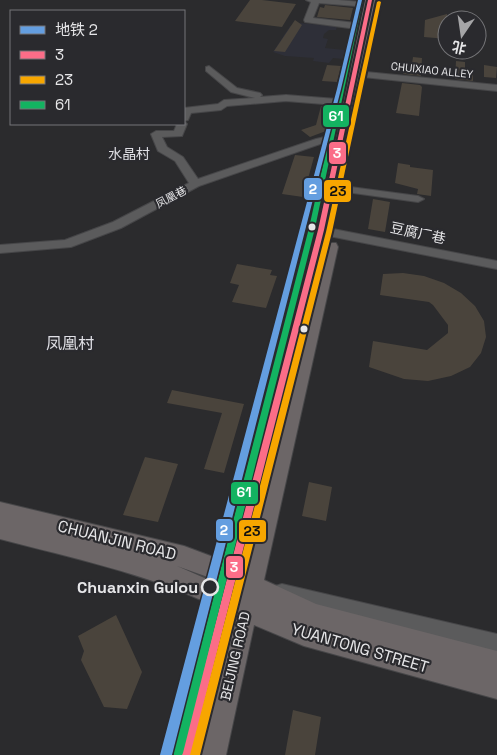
<svg xmlns="http://www.w3.org/2000/svg" width="497" height="755" viewBox="0 0 497 755" font-family="'Space Grotesk','Noto Sans SC',sans-serif">
<style>
.built{fill:#2e2f38}
.building{fill:#4a443c}
.lines{fill:none;stroke-linecap:round;stroke-linejoin:round}
.minor-casing{stroke:#464648;stroke-width:2}
.major-casing{stroke:#464648;stroke-width:2}
.minor{fill:#5b5b5c;fill-rule:evenodd}
.major{fill:#6c6667;fill-rule:evenodd}
.bus-1-casing{stroke:#2a2a2e;stroke-width:4}
.bus-2-casing{stroke:#2a2a2e;stroke-width:4}
.bus-3-casing{stroke:#2a2a2e;stroke-width:4}
.bus-1{fill:#fb6d88;fill-rule:evenodd}
.bus-2{fill:#f7a600;fill-rule:evenodd}
.bus-3{fill:#13b361;fill-rule:evenodd}
.metro-1-casing{stroke:#2a2a2e;stroke-width:3}
.metro-1{fill:#649ee0;fill-rule:evenodd}
.bus-dot{fill:#e6e6e8;stroke:#2a2a2e;stroke-width:2}
.stop-dot{fill:#2a2a2e;stroke:#e6e6e8;stroke-width:2.5}
.labels{text-anchor:middle;dominant-baseline:central;stroke-width:4.5;stroke-linejoin:round;paint-order:stroke}
.far-street-label{font-size:11px;fill:#e6e6e8;stroke:#2a2a2e}
.far-quarter-label{font-size:14px;fill:#e0e0e5;stroke:#2a2a2e}
.street-label{font-size:14px;fill:#e6e6e8;stroke:#2a2a2e}
.quarter-label{font-size:16px;fill:#e0e0e5;stroke:#2a2a2e}
.near-street-label{font-size:16px;fill:#e6e6e8;stroke:#2a2a2e}
.near-stop-label{font-size:16px;font-weight:bold;fill:#e6e6e8;stroke:#2a2a2e;text-anchor:end}
.line-badge{stroke:#2a2a2e;stroke-width:2}
.badge-label{font-size:14px;text-anchor:middle;font-weight:bold;fill:#fff}
.pale-badge-label{font-size:14px;text-anchor:middle;font-weight:bold;fill:#111}
</style>
<rect width="100%" height="100%" fill="#2b2b2d"/>
<!-- built -->
<path class="built" d="M 299,23 L 337,26 L 336,30 L 329,30 L 324,34 L 323,38 L 328,39 L 325,48 L 345,50 L 343,59 L 333,58 L 329,63 L 313,61 L 314,58 L 285,56 L 273,52 L 290,26 L 297,26 Z"/>
<!-- building -->
<path class="building" d="M 250,0 L 262,0 L 296,4 L 282,27 L 235,21 Z
M 325,5 L 353,8 L 350,20 L 317,17 L 320,7 L 324,8 Z
M 447,14 L 447,39 L 424,37 L 425,20 Z
M 295,20 L 302,25 L 285,52 L 274,51 Z
M 413,57 L 422,58 L 421,76 L 403,74 L 405,63 L 412,64 Z
M 456,61 L 465,62 L 465,69 L 473,70 L 473,81 L 455,79 Z
M 327,65 L 341,66 L 337,82 L 322,81 Z
M 484,65 L 497,67 L 496,78 L 484,77 Z
M 402,83 L 420,85 L 422,87 L 419,116 L 396,113 Z
M 321,106 L 333,107 L 326,131 L 310,137 L 301,130 L 316,125 Z
M 295,155 L 314,157 L 303,197 L 282,194 Z
M 398,163 L 410,165 L 410,167 L 433,170 L 431,196 L 417,194 L 418,189 L 395,183 Z
M 373,199 L 390,202 L 385,232 L 368,229 Z
M 237,264 L 272,270 L 270,275 L 277,276 L 266,308 L 232,302 L 239,285 L 230,283 Z
M 403,273 L 424,276 L 444,283 L 461,293 L 475,306 L 484,321 L 486,337 L 481,353 L 470,367 L 451,376 L 428,381 L 404,379 L 369,367 L 373,341 L 427,350 L 448,333 L 448,325 L 433,305 L 429,302 L 380,295 L 383,274 Z
M 172,390 L 244,404 L 224,473 L 204,469 L 222,413 L 167,403 Z
M 145,457 L 178,464 L 158,522 L 123,515 Z
M 309,482 L 332,487 L 326,521 L 302,516 Z
M 116,615 L 142,672 L 127,709 L 104,707 L 81,660 L 84,651 L 78,636 Z
M 293,710 L 321,717 L 315,755 L 285,755 Z"/>
<g class="lines">
<!-- minor casing -->
<g class="minor-casing">
<path id="minor" d="M 306,0 L 338,0 L 372,3 L 373,5 L 369,7 L 319,3 L 313,18 L 364,24 L 368,27 L 364,30 L 305,22 L 304,20 L 311,2 Z
M 209,66 L 237,88 L 260,93 L 262,95 L 260,97 L 286,95 L 349,100 L 354,103 L 349,106 L 286,101 L 227,106 L 221,110 L 191,113 L 188,120 L 184,121 L 184,108 L 218,104 L 224,100 L 255,98 L 231,92 L 206,71 L 206,67 Z
M 366,72 L 497,85 L 497,91 L 363,77 L 361,75 Z
M 184,121 L 187,124 L 182,136 L 162,137 L 167,147 L 183,157 L 198,179 L 316,139 L 342,133 L 347,136 L 346,138 L 323,143 L 199,186 L 121,228 L 71,247 L 0,253 L 0,245 L 65,240 L 113,222 L 189,183 L 175,161 L 158,151 L 151,134 L 156,131 L 174,131 L 177,124 L 184,124 Z
M 343,186 L 418,196 L 424,199 L 418,202 L 339,191 L 337,189 Z
M 333,229 L 497,261 L 497,269 L 329,236 L 327,233 Z
M 282,584 L 497,634 L 497,654 L 282,602 L 275,600 L 272,593 L 275,586 Z"/>
</g>
<!-- major casing -->
<g class="major-casing">
<path id="major" d="M 365,0 L 375,0 L 325,243 L 336,243 L 338,247 L 264,580 L 316,604 L 497,651 L 497,699 L 304,646 L 254,625 L 226,755 L 172,755 L 212,605 C 145,573 72,558 0,539 L 0,502 L 184,546 L 224,561 L 313,230 ZM 177,566 L 219,581 L 218,584 Z"/>
</g>
<!-- minor -->
<use href="#minor" class="minor"/>
<!-- major -->
<use href="#major" class="major"/>
<!-- bus-1 casing -->
<g class="bus-1-casing">
<path id="bus-1" d="M 368,0 L 372,0 L 324,230 L 191,755 L 181,755 L 318,230 Z"/>
</g>
<!-- bus-2 casing -->
<g class="bus-2-casing">
<path id="bus-2" d="M 379,1 L 381,2 L 332,232 L 200,755 L 190,755 L 326,232 L 377,2 Z"/>
</g>
<!-- bus-3 casing -->
<g class="bus-3-casing">
<path id="bus-3" d="M 359,0 L 363,0 L 315,228 L 183,753 L 182,755 L 174,755 L 173,753 L 309,228 Z"/>
</g>
<!-- bus-1 -->
<use href="#bus-1" class="bus-1"/>
<!-- bus-2 -->
<use href="#bus-2" class="bus-2"/>
<!-- bus-3 -->
<use href="#bus-3" class="bus-3"/>
<!-- metro-1 casing -->
<g class="metro-1-casing">
<path id="metro-1" d="M 358,0 L 362,0 L 341,89 L 172,755 L 160,755 L 337,89 Z"/>
</g>
<!-- metro-1 -->
<use href="#metro-1" class="metro-1"/>
</g>
<!-- markers -->
<g class="bus-dot">
<circle cx="312" cy="227" r="4.5"/>
<circle cx="304" cy="329" r="4.5"/>
</g>
<circle class="stop-dot" cx="210" cy="587" r="8"/>
<g class="labels">
<!-- far-street labels -->
<g class="far-street-label">
<text transform="translate(432 70) rotate(6)">CHUIXIAO ALLEY</text>
<text transform="translate(171 197) rotate(-28)">凤凰巷</text>
</g>
<!-- far-quarter labels -->
<g class="far-quarter-label">
<text x="129" y="154">水晶村</text>
</g>
<!-- street labels -->
<g class="street-label">
<text transform="translate(418 233) rotate(12)">豆腐厂巷</text>
<text transform="translate(235 656) rotate(-77)">BEIJING ROAD</text>
</g>
<!-- quarter labels -->
<g class="quarter-label">
<text x="70" y="343">凤凰村</text>
</g>
<!-- near-street labels -->
<g class="near-street-label">
<text transform="translate(117 540) rotate(14)">CHUANJIN ROAD</text>
<text transform="translate(360 648) rotate(16)">YUANTONG STREET</text>
</g>
<!-- near-stop labels -->
<g class="near-stop-label">
<text x="198" y="587">Chuanxin Gulou</text>
</g>
</g>
<g class="line-badge">
<rect x="322" y="104" width="28" height="24" rx="5" fill="#13b361"/>
<rect x="328" y="141" width="19" height="24" rx="5" fill="#fb6d88"/>
<rect x="303" y="177" width="20" height="24" rx="5" fill="#649ee0"/>
<rect x="323" y="179" width="29" height="24" rx="5" fill="#f7a600"/>
<rect x="230" y="481" width="29" height="24" rx="5" fill="#13b361"/>
<rect x="215" y="518" width="19" height="24" rx="5" fill="#649ee0"/>
<rect x="238" y="519" width="29" height="24" rx="5" fill="#f7a600"/>
<rect x="225" y="555" width="19" height="24" rx="5" fill="#fb6d88"/>
</g>
<g class="badge-label">
<text x="336" y="121">61</text>
<text x="337" y="158">3</text>
<text x="313" y="194">2</text>
<text x="244" y="497">61</text>
<text x="224" y="535">2</text>
<text x="234" y="572">3</text>
</g>
<g class="pale-badge-label">
<text x="338" y="196">23</text>
<text x="252" y="536">23</text>
</g>
<!-- legend -->
<rect x="10" y="10" width="175" height="115" fill="#2a2a2e" stroke="#757578"/>
<rect x="20" y="26" width="25" height="8" fill="#649ee0" stroke="#757578"/>
<text x="55" y="35" font-size="15" fill="#e6e6e8">地铁 2</text>
<rect x="20" y="51" width="25" height="8" fill="#fb6d88" stroke="#757578"/>
<text x="55" y="60" font-size="15" fill="#e6e6e8">3</text>
<rect x="20" y="76" width="25" height="8" fill="#f7a600" stroke="#757578"/>
<text x="55" y="85" font-size="15" fill="#e6e6e8">23</text>
<rect x="20" y="101" width="25" height="8" fill="#13b361" stroke="#757578"/>
<text x="55" y="110" font-size="15" fill="#e6e6e8">61</text>
<!-- north arrow -->
<g transform="translate(462 35) rotate(193)"><circle r="24" fill="#2a2a2e" stroke="#757578"/>
<path d="M0-4L9 19L0 12L-9 19Z" fill="#a5a5a7"/>
<text y="-8" font-size="14" font-weight="bold" text-anchor="middle" fill="#e6e6e8">北</text>
</g>
</svg>
